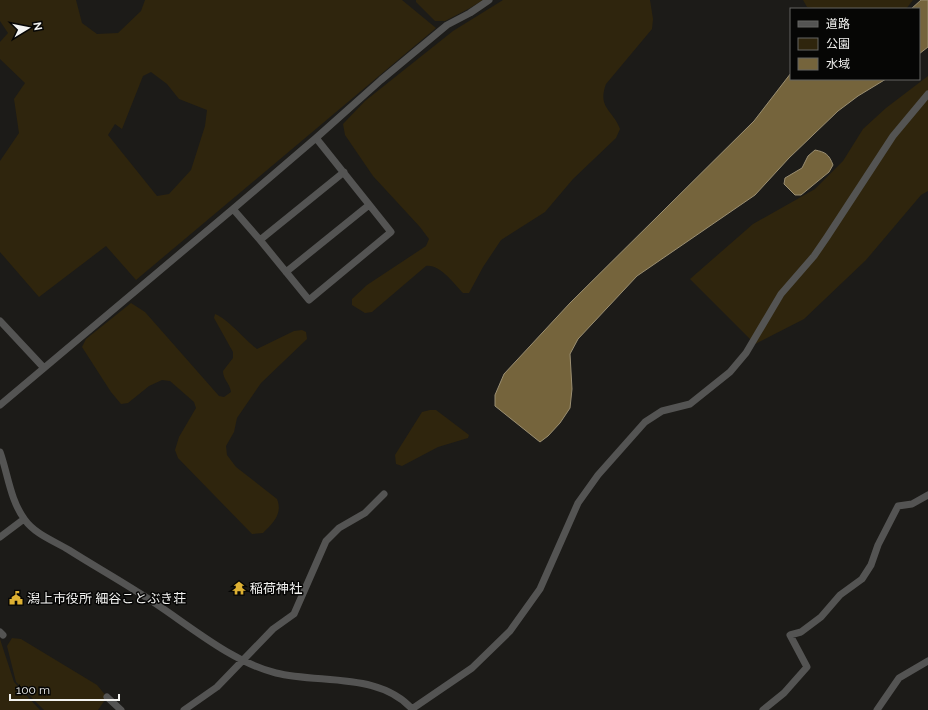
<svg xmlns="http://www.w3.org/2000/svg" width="928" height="710" viewBox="0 0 928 710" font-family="Raleway,'Noto Sans JP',sans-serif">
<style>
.green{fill:#2f250d;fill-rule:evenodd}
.water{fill:#75643c;stroke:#9b8f72}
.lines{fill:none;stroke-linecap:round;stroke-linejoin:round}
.minor{stroke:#545453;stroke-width:7}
.labels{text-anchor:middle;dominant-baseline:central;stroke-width:3;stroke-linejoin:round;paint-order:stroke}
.poi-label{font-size:13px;fill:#f3f3f1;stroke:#060605;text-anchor:start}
</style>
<rect width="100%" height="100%" fill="#1c1b18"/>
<!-- green -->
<path class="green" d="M 0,0 L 76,0 L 82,23 L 97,34 L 118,33 L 141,11 L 145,0 L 402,0 L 436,28 L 136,280 L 106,246 L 39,297 L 0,252 L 0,161 L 19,133 L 14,99 L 25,83 L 0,59 L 0,42 L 8,33 L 0,21 ZM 151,72 L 167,84 L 179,99 L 207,110 L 205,126 L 191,170 L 169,194 L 157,196 L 108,135 L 115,124 L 122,129 L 143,76 Z
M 416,0 L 483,0 L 470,8 L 445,21 L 435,21 L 416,2 Z
M 503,0 L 650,0 L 653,19 L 652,29 L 606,84 C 597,108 613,110 620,129 L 616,138 L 573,179 L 545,212 L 501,240 L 483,267 L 469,293 L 463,293 C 454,284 440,264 426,266 L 372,312 L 365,313 L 352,305 L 352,299 L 367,285 L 426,246 L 429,239 L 420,227 L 373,176 L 345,135 L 343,124 L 365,101 L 453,31 Z
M 803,0 L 913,0 L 906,9 L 819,9 L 807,7 Z
M 928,76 L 928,191 L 921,195 L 866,260 L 804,319 L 755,344 L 690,279 L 753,224 L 815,189 L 843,161 L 863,129 L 886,108 Z
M 131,303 L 145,312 L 219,396 L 224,397 L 231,392 C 230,383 223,380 223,371 L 233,358 L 233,352 L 214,318 L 215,314 C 228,319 244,339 257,349 L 294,331 L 302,330 L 306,332 L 307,339 L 261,383 L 237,418 L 234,432 L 226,446 L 227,455 L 236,467 L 277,499 C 283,514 273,523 263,533 L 252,534 L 178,458 L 175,450 L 179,437 L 196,408 L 194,402 L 170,381 L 162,380 L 149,386 L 128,403 L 121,404 L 111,392 L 82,347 L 86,339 Z
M 430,410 L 436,410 L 469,435 L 468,438 L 438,447 L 402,466 L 396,464 L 395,455 L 422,412 Z
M 12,638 L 21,639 L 97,685 L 107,697 L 98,710 L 44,710 L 16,682 L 7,646 Z
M 0,639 L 14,682 L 40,710 L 0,710 Z"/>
<!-- water -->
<path class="water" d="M 921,0 L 928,0 L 928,47 L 919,54 L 919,9 L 911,9 Z
M 791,73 L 791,79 L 886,79 L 858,96 L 838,111 L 789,158 L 755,195 L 637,276 L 578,339 L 570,354 L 572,389 L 570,408 L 560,423 L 548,436 L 540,442 L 495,406 L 495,395 L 504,374 L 570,303 L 754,121 Z
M 815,150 C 825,152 829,154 833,165 L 829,172 L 801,195 L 795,195 L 784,184 L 785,178 L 802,168 L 808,156 Z"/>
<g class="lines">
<!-- minor -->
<path class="minor" d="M 233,209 L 260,240 L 309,300 L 391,232 L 316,138
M 260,240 L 344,172
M 286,272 L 369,205
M 0,321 L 44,368
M 0,405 L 233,209 L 316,138 L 381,80 L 447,25 L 470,13 L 489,0
M 0,452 C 8,474 10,500 25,520 C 35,534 54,541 69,550 C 91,564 114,577 136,591 C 180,617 227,661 276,673 C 321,684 380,672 413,710
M 0,537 L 24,519
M 0,632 L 3,635
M 107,697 L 121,710
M 412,709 L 472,668 L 510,631 L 540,589 L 578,503 L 598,475 L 645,422 L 662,411 L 690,404 L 730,372 L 746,353 L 781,294 L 814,256 L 827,237 L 893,136 L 928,94
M 184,710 L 217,687 L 273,629 L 294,614 L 326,541 L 339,528 L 365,513 L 384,494
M 763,710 L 784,693 L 807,667 L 790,635 L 801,632 L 821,617 L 840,595 L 862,579 L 871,565 L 878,545 L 898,506 L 912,504 L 928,495
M 877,710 L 899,678 L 928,661"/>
</g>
<!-- icons -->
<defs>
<g id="temple-bare" transform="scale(1.08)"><path d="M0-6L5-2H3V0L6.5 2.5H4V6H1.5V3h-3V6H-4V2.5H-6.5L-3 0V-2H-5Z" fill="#deb133" stroke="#060605" stroke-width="2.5" paint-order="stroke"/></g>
<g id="civic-bare" transform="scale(1.08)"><path d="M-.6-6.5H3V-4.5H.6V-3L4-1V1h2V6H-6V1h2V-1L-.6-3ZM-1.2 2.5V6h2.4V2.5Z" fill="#deb133" stroke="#060605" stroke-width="2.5" paint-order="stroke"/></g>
</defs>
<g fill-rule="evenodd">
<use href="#temple-bare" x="239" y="588"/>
<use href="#civic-bare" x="16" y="598"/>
</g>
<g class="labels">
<!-- poi labels -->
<g class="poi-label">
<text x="250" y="588">稲荷神社</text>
<text x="27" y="598">潟上市役所 細谷ことぶき荘</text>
</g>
</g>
<!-- legend -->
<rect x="790" y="8" width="130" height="72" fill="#060605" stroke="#656563"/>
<rect x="798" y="21" width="20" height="6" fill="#545453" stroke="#656563"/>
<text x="826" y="28" font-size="12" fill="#f3f3f1">道路</text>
<rect x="798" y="38" width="20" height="12" fill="#2f250d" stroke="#656563"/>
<text x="826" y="48" font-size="12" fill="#f3f3f1">公園</text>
<rect x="798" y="58" width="20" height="12" fill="#75643c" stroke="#656563"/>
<text x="826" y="68" font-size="12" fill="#f3f3f1">水域</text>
<!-- north arrow -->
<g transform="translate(28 28) rotate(80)" stroke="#060605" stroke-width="3" paint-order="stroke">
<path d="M0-3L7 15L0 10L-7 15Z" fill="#f3f3f1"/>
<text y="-6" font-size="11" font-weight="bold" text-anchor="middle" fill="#f3f3f1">N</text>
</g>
<!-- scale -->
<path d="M10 694v6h109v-6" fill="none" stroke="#f3f3f1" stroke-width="2"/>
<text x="16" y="694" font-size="12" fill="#f3f3f1" stroke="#060605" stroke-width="3" paint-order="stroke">100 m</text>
</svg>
